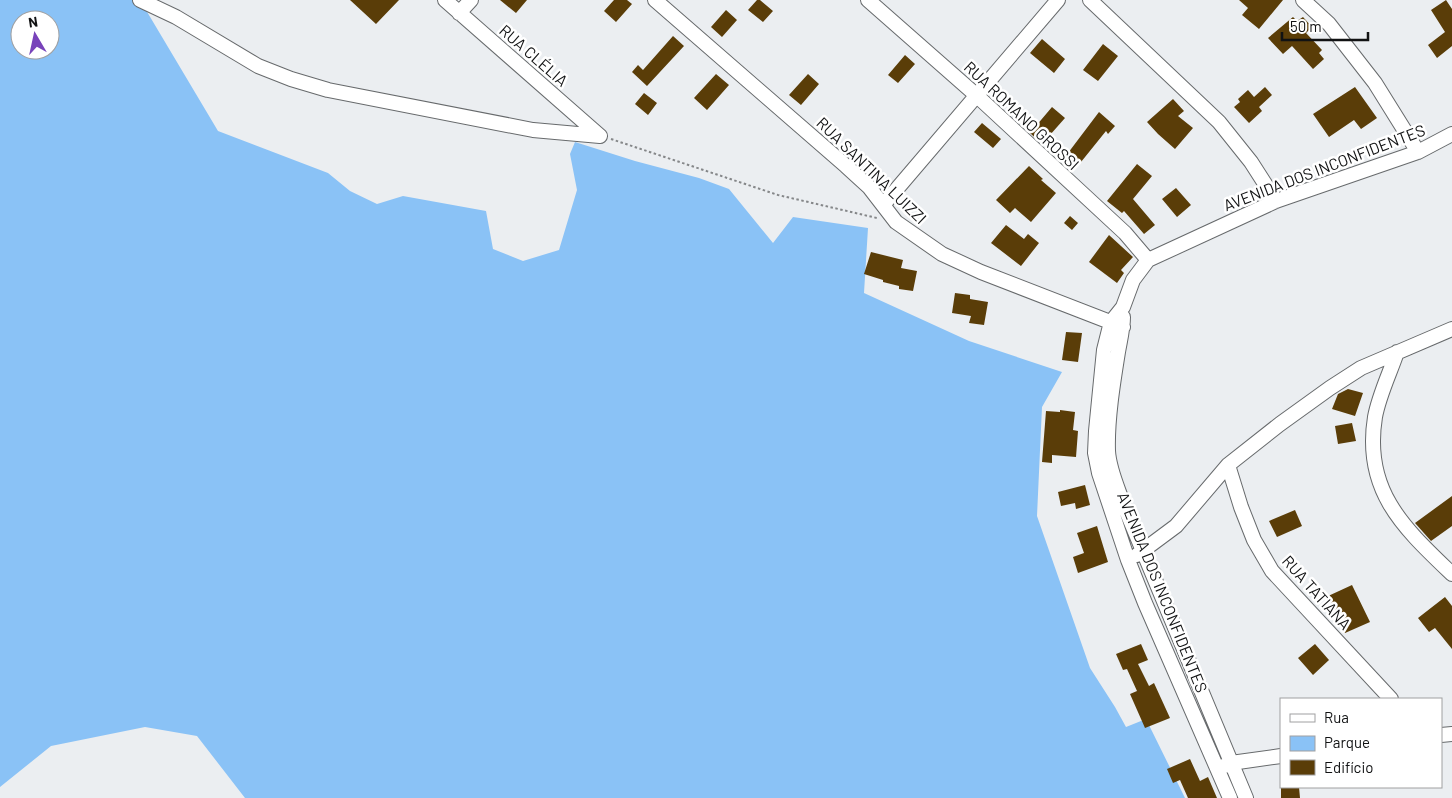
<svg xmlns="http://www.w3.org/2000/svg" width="1452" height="798" viewBox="0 0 1452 798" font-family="Barlow,sans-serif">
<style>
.green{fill:#8ac2f6;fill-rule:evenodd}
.building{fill:#5a3d08}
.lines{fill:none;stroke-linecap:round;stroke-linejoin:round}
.minor-casing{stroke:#676a6c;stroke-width:16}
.path{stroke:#858789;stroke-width:2;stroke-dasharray:2.5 2.5;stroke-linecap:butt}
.minor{stroke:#fff;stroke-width:14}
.labels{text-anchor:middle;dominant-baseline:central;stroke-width:5;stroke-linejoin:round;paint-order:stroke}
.street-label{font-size:16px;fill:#111213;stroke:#fff}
</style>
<rect width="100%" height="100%" fill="#ebeef1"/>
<!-- green -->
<path class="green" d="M 0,0 L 140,0 L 218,131 L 328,173 L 350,191 L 377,204 L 403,196 L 486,211 L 493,249 L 523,261 L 559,250 L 577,190 L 570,154 L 575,142 L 635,161 L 699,178 L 729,189 L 773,243 L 793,217 L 868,228 L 864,293 L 969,341 L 1062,372 L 1042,407 L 1037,516 L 1090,668 L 1115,707 L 1126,727 L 1146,719 L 1185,798 L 245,798 L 197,736 L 145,727 L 51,746 L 0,787 ZM 20,20 L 50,20 L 50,50 L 20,50 Z"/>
<!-- building -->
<path class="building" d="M 350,0 L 399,0 L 376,24 Z
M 500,0 L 527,0 L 516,13 Z
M 614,0 L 627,0 L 632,4 L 616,22 L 604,11 Z
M 757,0 L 760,0 L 773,11 L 763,22 L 748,10 Z
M 1239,0 L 1283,0 L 1259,29 L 1242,15 L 1248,8 Z
M 1446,0 L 1452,9 L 1452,46 L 1437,58 L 1428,45 L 1445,32 L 1431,10 Z
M 726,10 L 737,20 L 722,37 L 711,27 Z
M 1293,17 L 1297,21 L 1303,17 L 1312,27 L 1306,33 L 1322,50 L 1319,53 L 1324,59 L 1313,69 L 1292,46 L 1283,54 L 1268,38 Z
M 673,36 L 684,46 L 647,86 L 632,72 L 638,65 L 643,70 Z
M 1042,39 L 1065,59 L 1054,73 L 1030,53 Z
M 1103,44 L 1118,56 L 1098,81 L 1083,70 Z
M 905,55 L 915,64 L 898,83 L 888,75 Z
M 716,74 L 729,85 L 707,110 L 694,98 Z
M 808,74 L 819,84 L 801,105 L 789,95 Z
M 1265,87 L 1272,95 L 1259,107 L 1262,111 L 1249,123 L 1234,107 L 1240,102 L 1238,99 L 1248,90 L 1254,97 Z
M 1355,87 L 1377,118 L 1361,129 L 1354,120 L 1329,137 L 1313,114 Z
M 644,93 L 657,103 L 648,115 L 635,104 Z
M 1173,99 L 1184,111 L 1178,116 L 1193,128 L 1175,149 L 1158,134 L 1147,122 Z
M 1052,107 L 1065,118 L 1042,144 L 1030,133 Z
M 1099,112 L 1115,126 L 1108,134 L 1106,131 L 1081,162 L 1068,153 Z
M 982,123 L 1001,139 L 993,148 L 974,132 Z
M 1137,164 L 1152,176 L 1133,199 L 1155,225 L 1144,234 L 1124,211 L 1122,213 L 1107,201 Z
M 1029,166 L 1043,179 L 1041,180 L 1056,193 L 1031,222 L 1015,208 L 1010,213 L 996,200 Z
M 1176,188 L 1191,205 L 1177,217 L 1162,199 Z
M 1070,216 L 1078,223 L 1072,230 L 1064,223 Z
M 1006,225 L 1024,239 L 1028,234 L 1039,243 L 1021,266 L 991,243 Z
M 1109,235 L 1133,257 L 1121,270 L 1124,273 L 1117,283 L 1089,262 Z
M 871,252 L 903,260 L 901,268 L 917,271 L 913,291 L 899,289 L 899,286 L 883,282 L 883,280 L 864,274 Z
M 955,293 L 970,295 L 970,299 L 988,302 L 984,325 L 969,323 L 971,316 L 952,313 Z
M 1066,332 L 1082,333 L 1078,362 L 1062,360 Z
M 1348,389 L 1363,393 L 1355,416 L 1332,409 L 1338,394 Z
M 1060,410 L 1075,412 L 1073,430 L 1078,431 L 1076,457 L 1052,455 L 1052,463 L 1042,462 L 1046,411 L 1060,412 Z
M 1352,423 L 1356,441 L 1338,444 L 1335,426 Z
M 1085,485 L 1090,505 L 1076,509 L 1075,503 L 1061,506 L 1058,492 Z
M 1452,496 L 1452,526 L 1431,541 L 1415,523 Z
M 1295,510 L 1302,526 L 1277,537 L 1269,521 Z
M 1097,526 L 1108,562 L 1078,573 L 1073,557 L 1084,553 L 1077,533 Z
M 1352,585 L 1370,622 L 1345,633 L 1335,610 L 1333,611 L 1326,597 Z
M 1445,597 L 1452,606 L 1452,649 L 1435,628 L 1429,632 L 1418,618 Z
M 1141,644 L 1148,660 L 1138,664 L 1149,686 L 1154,683 L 1170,718 L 1145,728 L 1130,694 L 1137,691 L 1127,669 L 1123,670 L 1116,654 Z
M 1315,644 L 1329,660 L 1313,675 L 1298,658 Z
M 1190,759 L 1200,781 L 1208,777 L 1217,798 L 1188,798 L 1180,780 L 1173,783 L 1167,769 Z
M 1281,787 L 1299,787 L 1300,798 L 1281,798 Z"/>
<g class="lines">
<!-- minor casing -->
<g class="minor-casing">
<path id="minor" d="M 140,0 L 176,17 L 258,66 L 291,79 L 328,90 L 533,130 L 600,136
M 445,0 L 600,136
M 655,0 L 846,166 L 869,187 L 896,222 L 942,254 L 981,272 L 1123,327
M 868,0 L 976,95 L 1125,233 L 1148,260
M 1090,0 L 1219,122 L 1251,162 L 1276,201
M 1303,0 L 1329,24 L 1375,83 L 1418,152
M 459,13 L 471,0
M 884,204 L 1058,0
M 1123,317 C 1123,329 1120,340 1118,352 C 1113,383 1107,420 1108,451 C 1109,469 1117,486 1123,503 L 1246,798
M 1397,352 C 1390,373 1379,395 1375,417 C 1363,491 1404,528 1452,574
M 1228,465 L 1241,507 L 1254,540 L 1272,571 L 1391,699
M 1137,555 L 1176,526 L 1228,465 L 1280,424 L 1330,388 L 1361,368 L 1452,329
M 1441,735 L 1452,734
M 1224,766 L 1231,763 L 1281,756
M 1230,798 L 1145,603 L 1128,560 L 1099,473 L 1095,453 L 1096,431 L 1104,350 L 1111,322 L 1123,307 L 1133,280 L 1148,260 L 1276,201 L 1418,152 L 1452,134"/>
</g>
<!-- path -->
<path class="path" d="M 611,139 L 778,195 L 877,218"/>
<!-- minor -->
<use href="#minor" class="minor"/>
</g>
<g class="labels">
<!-- street labels -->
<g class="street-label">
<text transform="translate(534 55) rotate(41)">RUA CLÉLIA</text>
<text transform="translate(1022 115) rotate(43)">RUA ROMANO GROSSI</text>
<text transform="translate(1324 167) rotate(-21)">AVENIDA DOS INCONFIDENTES</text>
<text transform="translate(872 170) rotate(44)">RUA SANTINA LUIZZI</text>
<text transform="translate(1163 592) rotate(68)">AVENIDA DOS INCONFIDENTES</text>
<text transform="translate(1317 592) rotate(48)">RUA TATIANA</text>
</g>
</g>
<!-- legend -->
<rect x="1280" y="698" width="162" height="90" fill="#ffffff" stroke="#a0a0a1"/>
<rect x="1290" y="714" width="25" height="8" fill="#ffffff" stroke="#a0a0a1"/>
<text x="1324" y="723" font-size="15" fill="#111213">Rua</text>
<rect x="1290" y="736" width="25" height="15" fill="#8ac2f6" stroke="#a0a0a1"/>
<text x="1324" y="748" font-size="15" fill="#111213">Parque</text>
<rect x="1290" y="760" width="25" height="15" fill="#5a3d08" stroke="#a0a0a1"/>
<text x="1324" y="773" font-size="15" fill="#111213">Edifício</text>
<!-- north arrow -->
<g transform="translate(35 35) rotate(351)"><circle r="24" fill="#ffffff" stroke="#a0a0a1"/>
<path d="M0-4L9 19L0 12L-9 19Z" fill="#7843ba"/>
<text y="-8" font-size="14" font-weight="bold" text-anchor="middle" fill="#111213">N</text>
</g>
<!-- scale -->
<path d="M1282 32v8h86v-8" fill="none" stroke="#111213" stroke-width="2.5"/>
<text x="1290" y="32" font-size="15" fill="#111213" stroke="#ffffff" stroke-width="4" paint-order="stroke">50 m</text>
</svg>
